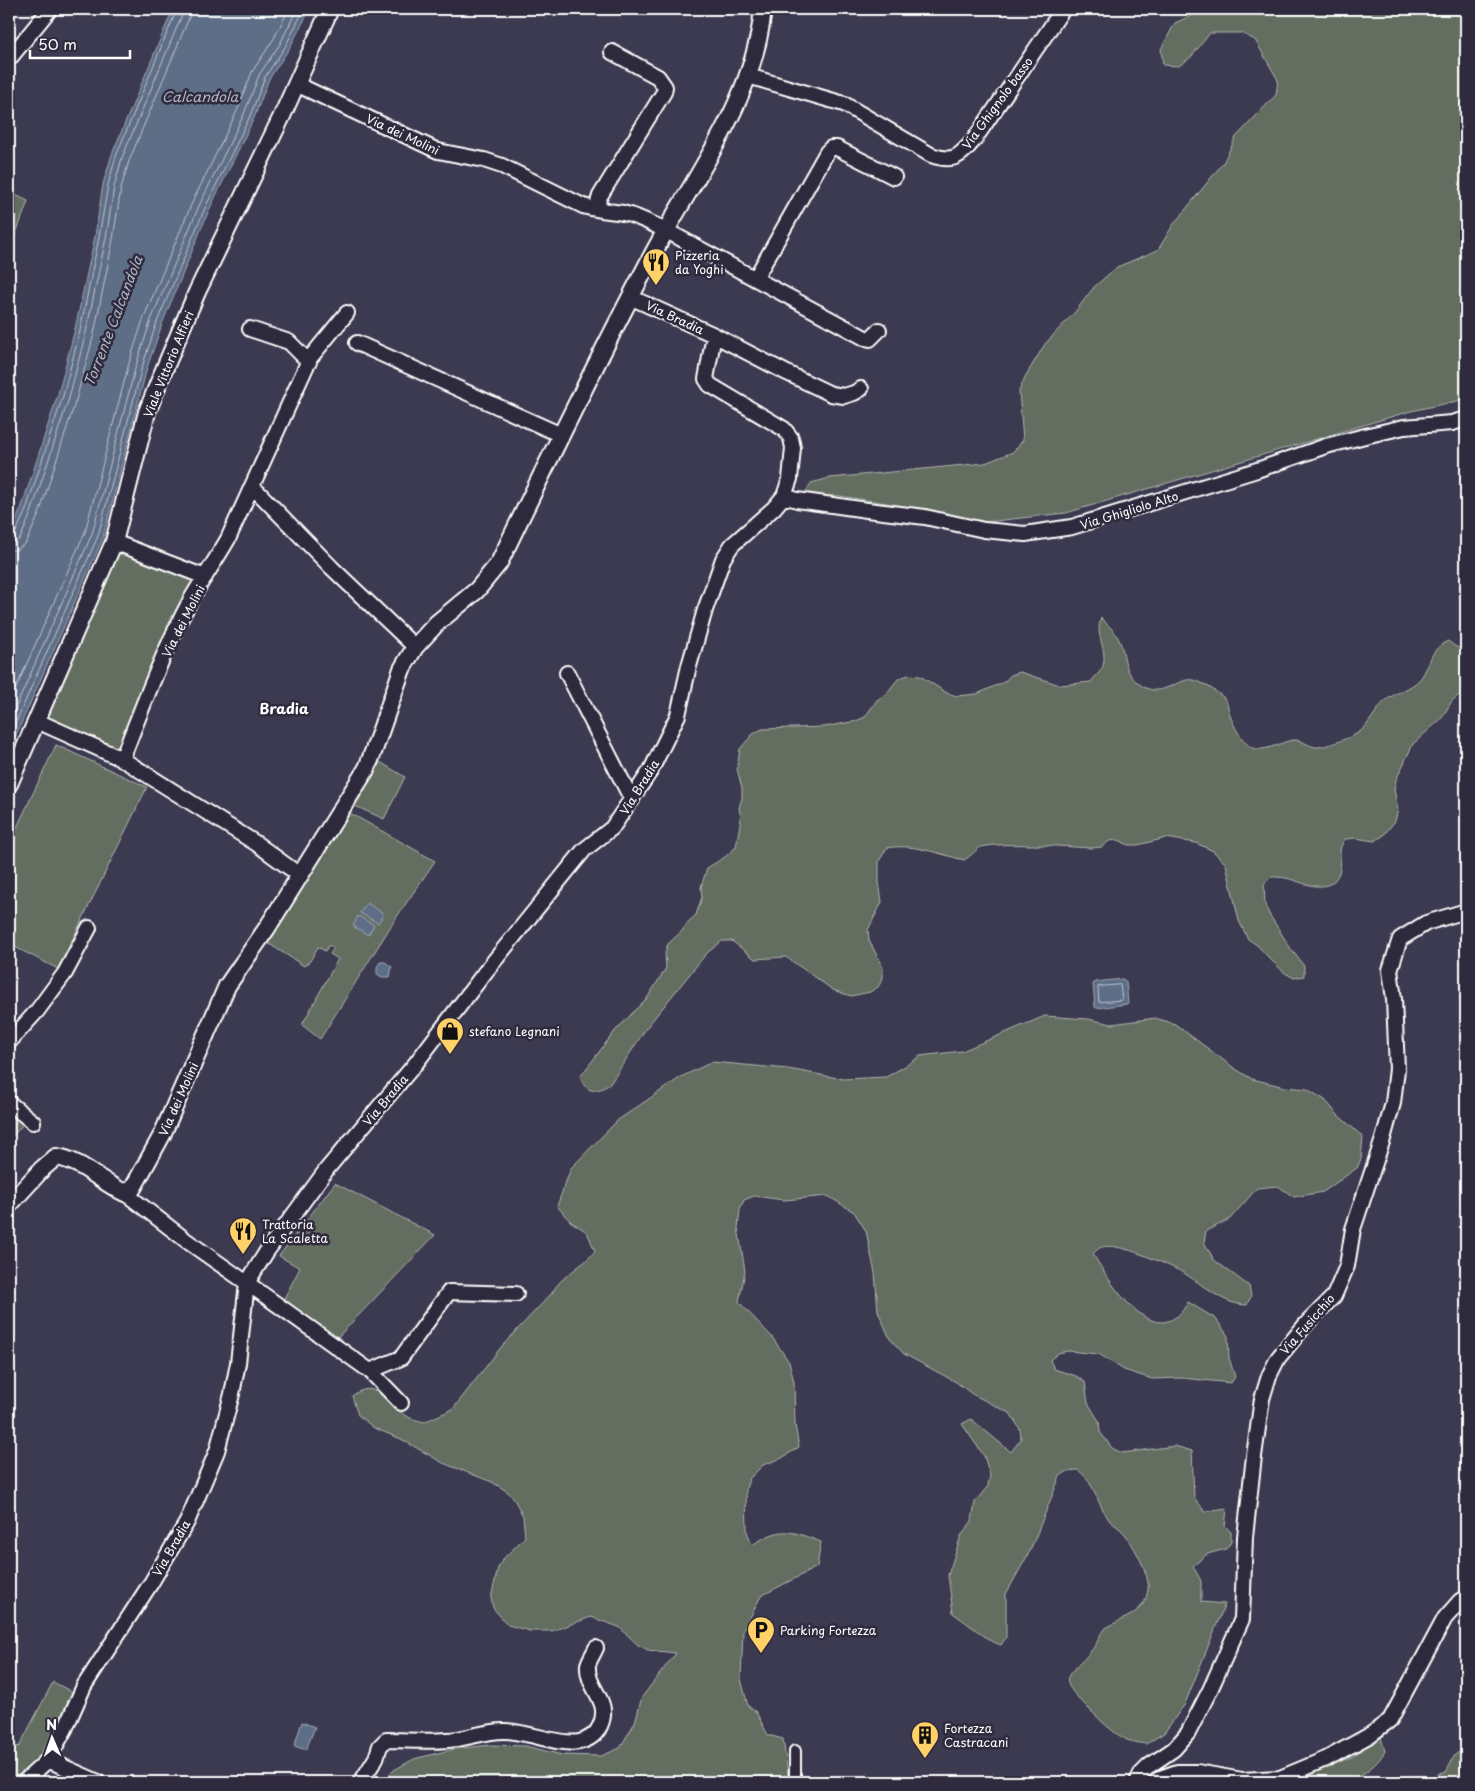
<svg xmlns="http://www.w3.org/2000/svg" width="1475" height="1791" viewBox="0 0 1475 1791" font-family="'Playpen Sans',sans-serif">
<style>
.green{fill:#636d61;stroke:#b1b6b0}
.water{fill:#5e6e87;stroke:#9ea8b7}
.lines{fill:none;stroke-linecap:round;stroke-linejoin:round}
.shore{stroke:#bfc5cf;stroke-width:1}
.pedestrian-casing{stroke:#fff;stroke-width:14}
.minor-casing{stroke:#fff;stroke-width:18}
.tertiary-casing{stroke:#fff;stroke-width:20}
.pedestrian{stroke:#2f2a3d;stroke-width:10}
.minor{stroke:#2f2a3d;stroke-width:14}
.tertiary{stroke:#2f2a3d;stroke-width:16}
.labels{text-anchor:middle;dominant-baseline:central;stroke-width:5;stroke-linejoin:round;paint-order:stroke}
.street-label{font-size:12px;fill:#fff;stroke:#2f2a3d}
.poi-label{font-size:12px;fill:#fff;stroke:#2f2a3d;text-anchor:start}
.water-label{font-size:14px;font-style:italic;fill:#aeb6c3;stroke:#2f2a3d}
.neighbourhood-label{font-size:14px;font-weight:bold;fill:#fff;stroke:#2f2a3d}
</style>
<rect width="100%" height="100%" fill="#3c3a50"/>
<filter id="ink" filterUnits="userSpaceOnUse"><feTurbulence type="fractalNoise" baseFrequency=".02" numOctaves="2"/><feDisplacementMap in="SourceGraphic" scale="10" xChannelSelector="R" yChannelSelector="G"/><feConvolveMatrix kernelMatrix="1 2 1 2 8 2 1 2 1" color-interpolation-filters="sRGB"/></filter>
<g filter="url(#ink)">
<!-- green -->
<path class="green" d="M 1206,9 L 1466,9 L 1466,399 L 1411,411 L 1066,513 L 968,524 L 944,515 L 893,504 L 840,496 L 809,496 L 805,493 L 811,483 L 830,478 L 985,463 L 1013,452 L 1023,440 L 1019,391 L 1025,377 L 1045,344 L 1075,312 L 1094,287 L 1117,267 L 1158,250 L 1173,225 L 1223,163 L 1236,137 L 1276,95 L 1278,80 L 1255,40 L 1241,33 L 1210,33 L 1191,57 L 1179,66 L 1163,65 L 1161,49 L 1175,23 Z
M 9,192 L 28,201 L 9,253 Z
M 119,548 L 197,579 L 183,597 L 121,752 L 45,719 Z
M 1101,618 C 1108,625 1116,632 1120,642 C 1126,657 1123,670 1137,682 C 1161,704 1179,673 1197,681 C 1205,684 1217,692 1223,697 C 1228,703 1228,708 1230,715 C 1233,725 1245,748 1256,749 C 1270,751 1285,739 1297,740 C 1303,741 1309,746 1315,747 C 1324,748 1349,738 1358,733 C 1369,726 1375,710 1385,701 C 1395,692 1410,690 1420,679 C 1431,665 1429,649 1448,641 L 1456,647 L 1466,649 L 1466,689 L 1452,701 L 1441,719 L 1413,744 L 1396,780 L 1394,789 L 1398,810 L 1395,821 L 1383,836 L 1374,841 L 1355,838 L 1345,839 C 1335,854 1344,860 1339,873 C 1330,895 1306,884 1290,879 C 1283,877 1277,877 1270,877 L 1264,884 L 1265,905 L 1269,914 L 1291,949 L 1304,966 L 1304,976 L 1294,978 L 1285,973 L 1270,959 L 1257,945 L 1248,939 L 1239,921 L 1226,864 L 1213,851 L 1196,843 L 1166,838 L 1138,845 L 1128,845 L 1119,840 L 1109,841 L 1102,847 L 1091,848 C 1071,847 993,841 979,848 C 975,851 970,857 964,860 C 939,854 912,843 887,848 L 879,861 L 879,882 L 882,902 L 868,930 L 869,940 L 883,968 L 883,978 L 878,987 L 870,992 L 851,996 L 833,990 L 786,957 L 755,959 L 732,941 L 722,941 L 706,954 L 647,1027 L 610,1084 C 596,1093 586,1094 580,1077 L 615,1031 L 648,997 L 666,968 L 665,952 L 668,944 L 682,931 L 688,922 L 696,915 L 702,897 L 701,887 L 707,868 L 725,857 L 736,847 L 741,818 L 739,808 L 742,798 L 742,788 L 737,769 L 740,749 L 753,734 L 762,729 L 824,727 L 856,721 L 865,717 L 877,700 L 886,694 L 898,679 L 908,675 L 920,676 L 947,693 L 957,696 L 977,694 L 1004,682 L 1011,675 L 1020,672 L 1060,685 L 1091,682 C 1094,677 1102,671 1103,666 C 1108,647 1094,636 1101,618 Z
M 56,745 L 147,787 L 58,969 L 9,944 L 9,844 Z
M 380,762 L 405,777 L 384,819 L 355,806 Z
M 350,813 L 435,861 L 396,918 L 320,1039 L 302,1025 L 338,959 L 330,954 L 334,948 L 329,945 L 325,951 L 318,947 L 310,961 L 304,966 L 266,942 L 295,892 Z
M 1045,1016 L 1088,1019 L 1112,1024 L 1155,1018 L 1175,1024 L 1234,1068 L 1252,1079 L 1285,1087 L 1307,1089 L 1325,1100 L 1338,1115 L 1363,1137 L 1361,1159 L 1357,1168 L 1323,1192 L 1294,1197 L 1278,1186 L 1257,1188 L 1230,1219 L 1206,1231 L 1204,1242 L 1214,1260 L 1249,1286 L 1251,1296 L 1247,1305 C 1222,1305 1203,1284 1182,1272 C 1166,1264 1119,1242 1102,1247 C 1098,1248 1096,1251 1093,1254 C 1106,1276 1144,1340 1176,1317 C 1181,1314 1185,1307 1188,1302 L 1216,1319 L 1228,1336 L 1229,1358 L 1235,1377 L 1231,1383 L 1182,1378 L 1152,1379 L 1124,1370 L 1099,1354 L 1068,1351 L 1058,1353 L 1050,1360 L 1054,1369 L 1076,1376 L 1085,1382 L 1088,1403 L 1099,1421 L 1100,1432 L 1112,1448 L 1122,1453 L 1175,1446 L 1192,1451 L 1194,1497 L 1205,1512 L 1227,1509 L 1225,1526 L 1231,1532 L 1231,1542 L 1226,1549 L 1207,1554 L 1193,1566 L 1201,1581 L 1201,1602 L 1225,1604 L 1185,1704 L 1164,1733 L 1146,1744 C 1140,1743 1133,1742 1127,1740 C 1113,1733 1100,1720 1089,1709 C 1051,1672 1070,1680 1094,1647 C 1099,1641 1099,1633 1106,1628 C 1123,1617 1145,1615 1148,1589 C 1150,1574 1133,1544 1124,1533 C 1120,1528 1114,1525 1110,1521 C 1097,1505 1095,1482 1078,1470 L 1068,1471 L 1060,1476 L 1030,1551 L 1006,1594 L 1006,1637 L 1001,1645 L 991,1641 L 953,1613 L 948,1575 L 961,1536 L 972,1521 L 975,1502 L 988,1486 L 990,1475 L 984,1456 L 962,1424 L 971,1419 L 1011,1452 L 1021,1439 L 1020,1429 L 1010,1413 L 972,1394 L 956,1382 L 904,1354 L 890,1339 L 878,1311 L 875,1273 L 866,1231 L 854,1212 L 828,1196 L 784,1200 L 754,1196 L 744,1200 L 740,1209 L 738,1228 L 745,1271 L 739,1302 L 772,1337 L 789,1362 L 794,1382 L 795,1425 L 799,1447 L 782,1458 L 763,1465 L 749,1479 L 746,1489 L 747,1532 L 752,1545 C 782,1526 789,1530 821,1542 L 817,1567 L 761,1596 L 743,1631 L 741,1679 L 748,1706 L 756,1712 L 768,1735 L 783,1739 L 789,1782 L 382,1782 L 394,1770 L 414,1759 L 454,1749 L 491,1745 L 525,1746 L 562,1755 L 601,1756 L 620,1748 L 635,1722 L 642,1697 L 676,1653 L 648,1650 L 638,1645 L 619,1627 L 591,1617 L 552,1631 L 530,1631 L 508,1625 L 493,1608 L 491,1598 L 498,1568 L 503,1559 L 525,1537 L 523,1516 L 514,1499 L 508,1492 L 492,1482 L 443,1463 L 401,1439 L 374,1428 L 358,1415 L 352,1396 C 375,1378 385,1400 402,1413 C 407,1418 417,1420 424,1422 L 453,1409 L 502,1346 L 552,1293 C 561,1275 583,1267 595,1251 L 587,1232 L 570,1221 L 557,1206 L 571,1168 L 618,1120 L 681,1077 L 712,1062 L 788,1069 L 843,1079 L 886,1077 L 912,1062 L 920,1056 L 962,1051 Z
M 9,1108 L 27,1120 L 9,1140 Z
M 335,1183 L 435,1235 L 338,1337 L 281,1304 L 300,1268 L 279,1256 Z
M 53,1682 L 74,1693 L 44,1752 L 16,1782 L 9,1782 L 9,1746 L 10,1744 L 19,1747 Z
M 1380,1734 L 1385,1751 C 1378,1765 1357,1781 1341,1782 C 1323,1784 1303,1782 1285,1782 L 1352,1757 Z
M 1466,1747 L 1466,1782 L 1417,1782 L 1446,1771 L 1455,1755 Z"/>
<!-- water -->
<path class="water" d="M 173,9 L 310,9 L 289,49 L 269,79 L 254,118 L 209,210 L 162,324 L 147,368 L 103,538 L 9,751 L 9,537 L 21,509 L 58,394 L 75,329 L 95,236 L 103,184 L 112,154 Z
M 367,903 L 384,914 L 378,923 L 360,913 Z
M 358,916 L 374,925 L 368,935 L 353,926 Z
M 380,962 L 385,962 L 392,967 L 390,977 L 382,977 L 377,974 L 377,967 Z
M 1123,979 L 1126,982 L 1128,1002 L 1127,1004 L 1097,1008 L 1095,1007 L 1093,984 L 1095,982 Z
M 302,1722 L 315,1727 L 306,1750 L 294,1746 Z"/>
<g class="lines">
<!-- shore -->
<path class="shore" d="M 9,537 L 15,534 L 26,510 L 63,396 L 80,331 L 99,237 L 108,185 L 116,156 L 177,9
M 9,543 L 15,542 L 20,539 L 31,513 L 69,398 L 86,332 L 106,238 L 114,187 L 122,158 L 182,15 L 183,9
M 9,551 L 18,549 L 26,543 L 39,514 L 76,400 L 94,334 L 113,239 L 121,188 L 129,161 L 189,18 L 191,9
M 9,704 L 85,532 L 129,363 L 144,317 L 192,203 L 237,111 L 252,72 L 273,40 L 289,9
M 9,723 L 92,534 L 136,365 L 151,320 L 199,206 L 244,114 L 259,75 L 280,44 L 297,9
M 9,738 L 98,536 L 142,367 L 157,322 L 205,208 L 250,116 L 265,77 L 285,47 L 304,9
M 1120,985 L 1122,1000 L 1099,1002 L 1098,987 Z"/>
<!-- pedestrian casing -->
<g class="pedestrian-casing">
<path id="pedestrian" d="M 795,1782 L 795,1751"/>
</g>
<!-- minor casing -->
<g class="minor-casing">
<path id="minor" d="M 9,59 L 50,9
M 748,76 L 844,104 L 931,155 C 954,163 959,157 974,140 L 1063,9
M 296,84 L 438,151 L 484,160 L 502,166 L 583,206 C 597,210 610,211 623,213 C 638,216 652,224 665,230 L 865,338 L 870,339 L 879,330
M 596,209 L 600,196 L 664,92 L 665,87 L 658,77 L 612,52
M 755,279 L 827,152 L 831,148 L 837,148 L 894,177
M 250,329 L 289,342 L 309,362
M 714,335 L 787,373 L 831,394 L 844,396 L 854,393 L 861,389
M 357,343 L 561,435
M 252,486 L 332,568 L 415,647
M 784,496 L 797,500 L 867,510 L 925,517 L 984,530 L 1025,534 L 1072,527 L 1257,470 L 1326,446 L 1365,436 L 1404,427 L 1452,423 L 1466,419
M 114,542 L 205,577
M 567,673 L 632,800
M 37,721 L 122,759 L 257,844 L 298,874
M 122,759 C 143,706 163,651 190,601 C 202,580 216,560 228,539 L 310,358 L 347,313
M 9,1042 L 37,1011 L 65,973 L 89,928
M 9,1103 L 33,1122
M 370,1371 L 401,1358 L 449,1292 L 516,1294
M 401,1403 L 370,1371 L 247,1283 L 267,1251 L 327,1169 L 416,1063 L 486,971 L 584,850 L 612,828 L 651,770 L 678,715 L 689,666 L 705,610 L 723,559 L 732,545 L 774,508 L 784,496 L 790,479 L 793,448 L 791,438 L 784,429 L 710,385 L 706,379 L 714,335 L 630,297
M 48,1760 L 98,1782
M 24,1782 L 48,1760 L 65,1729 L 84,1686 L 151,1583 L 187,1522 L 217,1451 L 232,1394 L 238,1363 L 247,1283 L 187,1241 L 125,1193
M 361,1782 L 376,1758 L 380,1746 L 386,1740 C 407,1740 427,1742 448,1740 C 466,1739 485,1731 504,1731 C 526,1731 561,1746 579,1742 C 588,1740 596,1735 600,1726 C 612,1700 586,1689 588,1665 C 589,1660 594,1653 596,1648
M 1137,1782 L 1141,1774 L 1149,1766 L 1174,1749 L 1188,1733 L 1210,1690 L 1242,1619 L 1245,1537 L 1254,1456 L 1262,1399 L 1269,1376 L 1278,1358 L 1307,1323 L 1334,1296 L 1347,1266 L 1353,1229 L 1383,1139 L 1393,1103 L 1397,1069 L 1394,999 L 1390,970 L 1400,939 L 1426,923 L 1466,911
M 1155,1782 L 1163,1777 L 1177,1772 L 1197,1772 L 1242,1780 L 1280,1778 L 1328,1758 L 1370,1735 L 1390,1720 L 1445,1618 L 1460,1601 L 1466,1597"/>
</g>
<!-- tertiary casing -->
<g class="tertiary-casing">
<path id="tertiary" d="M 9,784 L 114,542 L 147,412 L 161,377 L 197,292 L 282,116 L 330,9
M 9,1205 L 42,1169 L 56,1157 C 81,1160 102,1183 125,1193 L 133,1188 L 162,1135 L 227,986 L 267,928 L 367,768 L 375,747 L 402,669 L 415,647 L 437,623 L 477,590 L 499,563 C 549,459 600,354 654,252 C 696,173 754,101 763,9"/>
</g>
<!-- pedestrian -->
<use href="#pedestrian" class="pedestrian"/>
<!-- minor -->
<use href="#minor" class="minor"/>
<!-- tertiary -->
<use href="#tertiary" class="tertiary"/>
</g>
</g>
<!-- icons -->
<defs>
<g id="restaurant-pin" transform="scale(1.4375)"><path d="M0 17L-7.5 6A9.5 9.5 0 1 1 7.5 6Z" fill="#ffd166" stroke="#2f2a3d"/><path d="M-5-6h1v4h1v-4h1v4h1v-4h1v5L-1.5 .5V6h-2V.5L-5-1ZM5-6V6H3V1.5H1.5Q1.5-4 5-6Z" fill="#111"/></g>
<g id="shop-pin" transform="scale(1.4375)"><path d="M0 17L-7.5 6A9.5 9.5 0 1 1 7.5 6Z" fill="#ffd166" stroke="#2f2a3d"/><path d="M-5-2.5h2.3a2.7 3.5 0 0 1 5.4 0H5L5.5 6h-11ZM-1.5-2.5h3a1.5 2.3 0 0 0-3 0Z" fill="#111"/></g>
<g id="parking-pin" transform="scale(1.4375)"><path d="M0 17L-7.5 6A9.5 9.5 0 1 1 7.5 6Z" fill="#ffd166" stroke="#2f2a3d"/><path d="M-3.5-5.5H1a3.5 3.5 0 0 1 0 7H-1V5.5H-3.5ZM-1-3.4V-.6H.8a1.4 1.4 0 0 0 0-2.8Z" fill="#111"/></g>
<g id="building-pin" transform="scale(1.4375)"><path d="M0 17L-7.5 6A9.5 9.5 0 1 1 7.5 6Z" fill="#ffd166" stroke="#2f2a3d"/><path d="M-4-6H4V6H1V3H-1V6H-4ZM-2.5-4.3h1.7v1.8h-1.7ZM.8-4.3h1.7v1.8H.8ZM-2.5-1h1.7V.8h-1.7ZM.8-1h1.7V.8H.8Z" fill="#111"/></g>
</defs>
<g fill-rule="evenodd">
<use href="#restaurant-pin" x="656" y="262"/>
<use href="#shop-pin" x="450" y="1031"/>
<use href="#restaurant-pin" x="243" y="1231"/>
<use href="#parking-pin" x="761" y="1630"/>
<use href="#building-pin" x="925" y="1735"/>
</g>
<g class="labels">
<!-- street labels -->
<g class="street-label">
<text transform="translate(997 103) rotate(-54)">Via Ghignolo basso</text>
<text transform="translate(403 134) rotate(25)">Via dei Molini</text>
<text transform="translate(675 317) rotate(25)">Via Bradia</text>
<text transform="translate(168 364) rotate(-68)">Viale Vittorio Alfieri</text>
<text transform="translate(1129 510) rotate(-17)">Via Ghigliolo Alto</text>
<text transform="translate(183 621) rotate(-63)">Via dei Molini</text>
<text transform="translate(639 787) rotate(-58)">Via Bradia</text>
<text transform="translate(178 1099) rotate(-66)">Via dei Molini</text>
<text transform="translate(385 1100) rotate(-50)">Via Bradia</text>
<text transform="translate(1307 1324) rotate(-49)">Via Fusicchio</text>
<text transform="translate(171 1548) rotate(-60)">Via Bradia</text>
</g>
<!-- poi labels -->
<g class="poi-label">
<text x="675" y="255">Pizzeria<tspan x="675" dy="14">da Yoghi</tspan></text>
<text x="469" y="1031">stefano Legnani</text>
<text x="262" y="1224">Trattoria<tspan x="262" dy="14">La Scaletta</tspan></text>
<text x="780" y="1630">Parking Fortezza</text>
<text x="944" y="1728">Fortezza<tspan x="944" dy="14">Castracani</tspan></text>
</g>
<!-- water labels -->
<g class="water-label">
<text x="200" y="96">Calcandola</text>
<text transform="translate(113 321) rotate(-69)">Torrente Calcandola</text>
</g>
<!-- neighbourhood labels -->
<g class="neighbourhood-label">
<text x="284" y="708">Bradia</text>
</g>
</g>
<!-- margin -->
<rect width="1475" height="1791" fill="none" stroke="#2f2a3d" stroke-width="30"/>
<rect x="15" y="15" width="1445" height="1761" fill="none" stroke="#fff" stroke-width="2" filter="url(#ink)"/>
<!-- north arrow -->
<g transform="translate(52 1738) rotate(358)" stroke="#2f2a3d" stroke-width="4" paint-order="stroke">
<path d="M0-4L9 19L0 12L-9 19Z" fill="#ffffff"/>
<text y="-8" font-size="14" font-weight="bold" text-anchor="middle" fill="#ffffff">N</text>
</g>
<!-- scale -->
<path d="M30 50v8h100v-8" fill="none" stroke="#ffffff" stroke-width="2.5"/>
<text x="38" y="50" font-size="15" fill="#ffffff" stroke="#2f2a3d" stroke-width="4" paint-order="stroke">50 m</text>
</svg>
